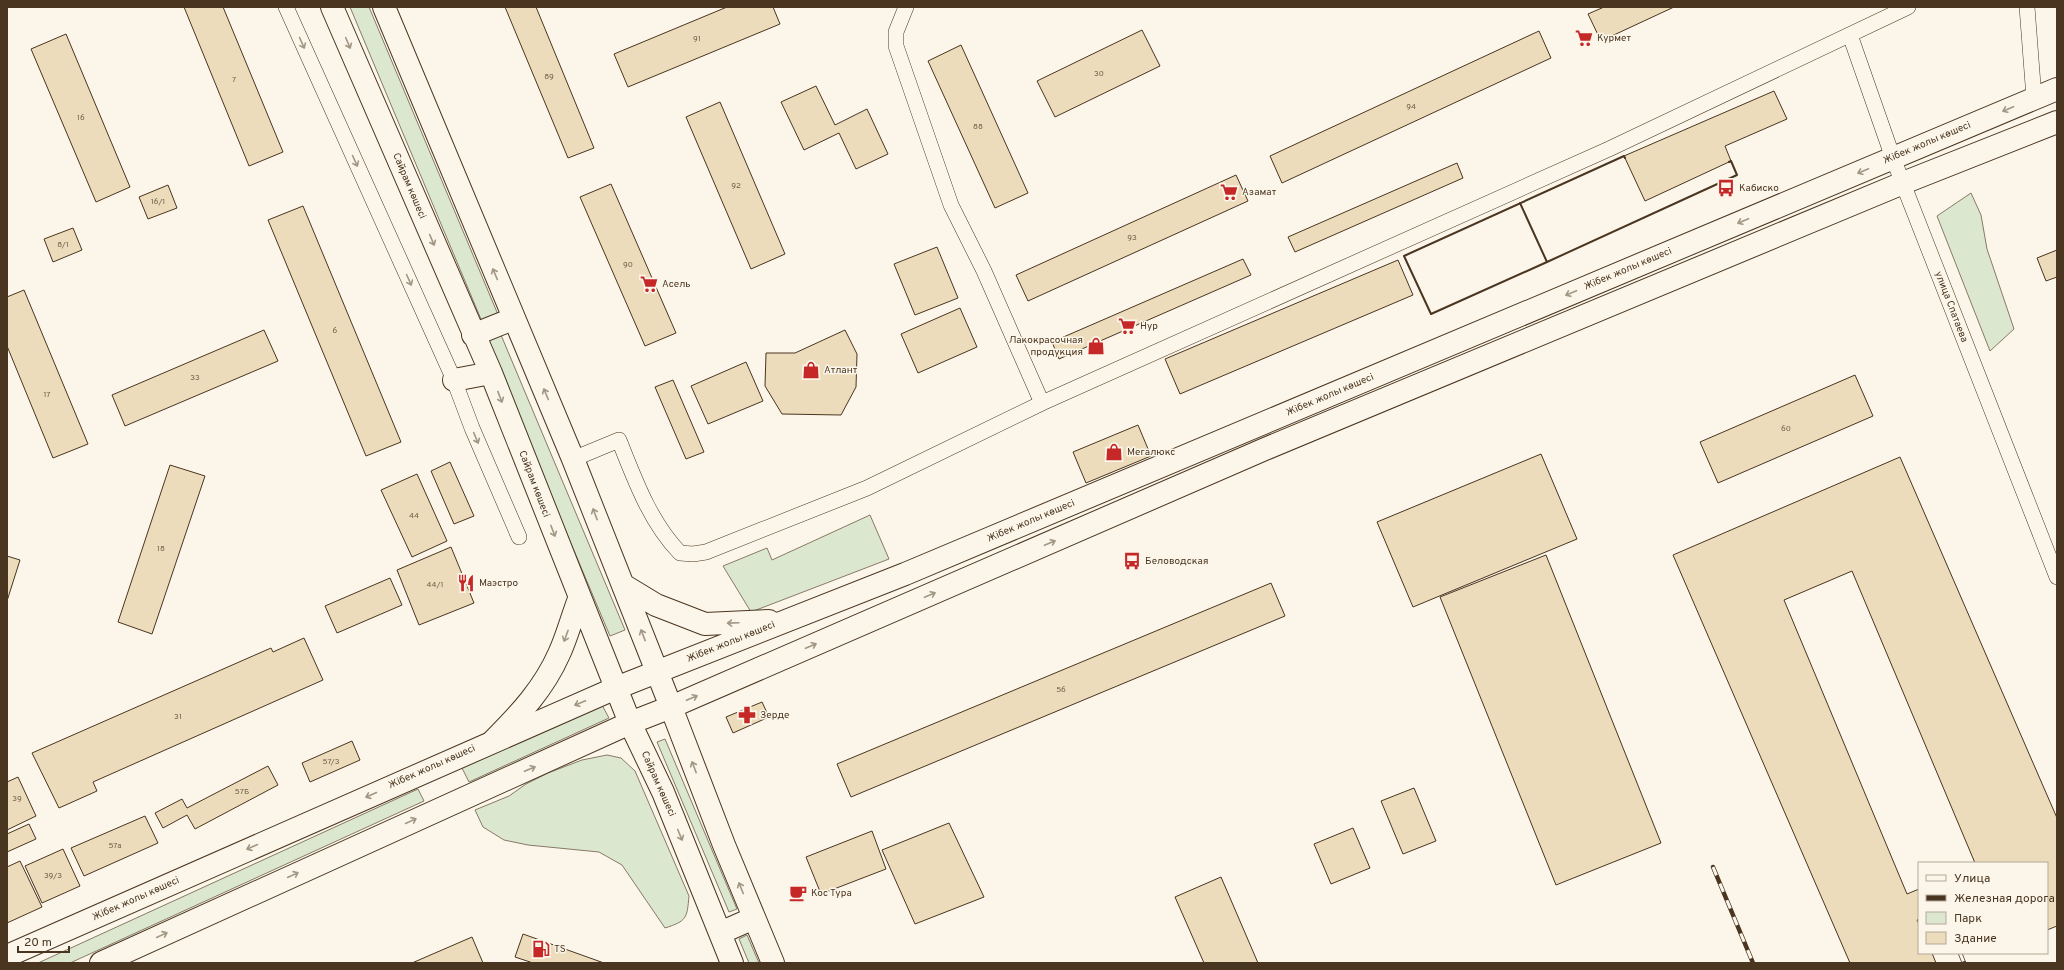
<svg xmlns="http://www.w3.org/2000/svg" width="2064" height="970" viewBox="0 0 2064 970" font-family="Overpass,sans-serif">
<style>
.green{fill:#dce7d0;stroke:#887966}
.building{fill:#ecdcbc;stroke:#4a3520}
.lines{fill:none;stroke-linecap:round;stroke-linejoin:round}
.minor-casing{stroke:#4a3520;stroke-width:16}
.secondary-casing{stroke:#4a3520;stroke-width:24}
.primary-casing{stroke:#4a3520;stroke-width:24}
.minor{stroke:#fbf6e9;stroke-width:15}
.secondary{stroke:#fbf6e9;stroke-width:22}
.primary{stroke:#fbf6e9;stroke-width:22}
.rail-casing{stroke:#4a3520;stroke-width:4.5}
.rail{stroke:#fbf6e9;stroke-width:3;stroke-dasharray:9;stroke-linecap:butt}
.wall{stroke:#4a3520;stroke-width:2}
.oneway{stroke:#a29684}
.labels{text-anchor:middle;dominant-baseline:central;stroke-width:3;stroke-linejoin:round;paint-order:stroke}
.number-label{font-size:8px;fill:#725f47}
.poi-label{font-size:10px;fill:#4a3520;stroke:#fbf6e9;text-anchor:start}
.street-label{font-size:10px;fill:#4a3520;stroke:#fbf6e9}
</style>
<rect width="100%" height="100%" fill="#fbf6e9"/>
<!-- green -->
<path class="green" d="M 350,7 L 369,7 L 499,317 L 483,324 Z
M 1971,193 L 1981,215 L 1987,249 L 2014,329 L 1990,351 L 1937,216 Z
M 501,335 L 625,630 L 610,636 L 486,342 Z
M 870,515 L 889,559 L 751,612 L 723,566 L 767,548 L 772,560 Z
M 602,705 L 609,718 L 469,782 L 462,768 Z
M 665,739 L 737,909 L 729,912 L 657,742 Z
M 607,755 L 621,758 L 635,771 L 689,896 C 687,918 687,921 665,928 L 622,865 L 599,852 L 528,845 L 504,840 L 483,827 L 475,810 L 509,796 L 526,784 L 548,773 L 582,760 Z
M 418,789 L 424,801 L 70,963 L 38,963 Z
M 747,935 L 759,963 L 749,963 L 739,939 Z"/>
<!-- building -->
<path class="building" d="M 184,7 L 223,7 L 283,152 L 249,166 Z
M 505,7 L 536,7 L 594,148 L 568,158 Z
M 727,7 L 773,7 L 780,24 L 628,87 L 614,54 Z
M 1604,7 L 1674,7 L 1601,41 L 1588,14 Z
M 1142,30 L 1160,66 L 1055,117 L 1037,81 Z
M 1539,31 L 1551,58 L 1282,183 L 1270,156 Z
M 66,34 L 130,187 L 96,202 L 31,49 Z
M 961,45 L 1028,193 L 995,208 L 928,61 Z
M 816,86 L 835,125 L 867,109 L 888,154 L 856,169 L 839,133 L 804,150 L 781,102 Z
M 1774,91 L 1787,119 L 1725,146 L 1731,161 L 1645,201 L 1624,156 Z
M 720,102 L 785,254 L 751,269 L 686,117 Z
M 1457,163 L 1463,178 L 1295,252 L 1288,237 Z
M 1236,175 L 1248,201 L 1028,301 L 1016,275 Z
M 611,184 L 676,333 L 645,346 L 580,197 Z
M 168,185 L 177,208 L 148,219 L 139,197 Z
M 303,206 L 401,442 L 366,456 L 268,220 Z
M 73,228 L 82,250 L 53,262 L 44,239 Z
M 937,247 L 958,298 L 915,315 L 894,264 Z
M 2057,250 L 2057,277 L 2046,281 L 2037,258 Z
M 1243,259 L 1251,275 L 1059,359 L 1052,342 Z
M 1398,260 L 1413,295 L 1180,394 L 1165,359 Z
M 24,290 L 88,444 L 53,458 L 7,346 L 7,297 Z
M 960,308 L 977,347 L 918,373 L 901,334 Z
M 264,330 L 278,361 L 125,426 L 112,395 Z
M 845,330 L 857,354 L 856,387 L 841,415 L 782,414 L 765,386 L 766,353 L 795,353 Z
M 746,362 L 763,401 L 708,424 L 691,386 Z
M 1855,375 L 1873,416 L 1718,483 L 1700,442 Z
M 673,380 L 704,452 L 686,459 L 655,387 Z
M 1138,425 L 1151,456 L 1086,483 L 1073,452 Z
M 1541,454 L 1577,539 L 1413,607 L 1377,522 Z
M 1900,457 L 2057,818 L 2057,926 L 2047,930 L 2047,863 L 1975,863 L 1852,571 L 1784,600 L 1907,894 L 1919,889 L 1919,919 L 1917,920 L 1919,924 L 1919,953 L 1932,953 L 1936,963 L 1850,963 L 1673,555 Z
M 450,462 L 474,516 L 454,524 L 431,471 Z
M 170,465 L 205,476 L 152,634 L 118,622 Z
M 417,474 L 447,541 L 412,557 L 381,490 Z
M 451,547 L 474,603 L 419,625 L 397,570 Z
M 1546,555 L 1661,843 L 1556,885 L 1440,597 Z
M 7,556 L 20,560 L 7,601 Z
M 390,578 L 402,605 L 337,633 L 325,606 Z
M 1271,583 L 1285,616 L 851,797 L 837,764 Z
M 304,638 L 323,680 L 93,782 L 97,791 L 59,808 L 32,753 L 271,648 L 273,652 Z
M 762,702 L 769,717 L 733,733 L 726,717 Z
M 352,741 L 360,760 L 310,782 L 302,763 Z
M 268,766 L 278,785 L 195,829 L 187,815 L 163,828 L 155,813 L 182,799 L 187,808 Z
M 18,777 L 36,816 L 7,830 L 7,782 Z
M 1414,788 L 1436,841 L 1403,854 L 1381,801 Z
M 145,816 L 158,843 L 84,876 L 71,848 Z
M 949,823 L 984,897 L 915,924 L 882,850 Z
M 29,824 L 36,839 L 7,852 L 7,834 Z
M 1353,828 L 1370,868 L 1331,884 L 1314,844 Z
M 872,831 L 886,869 L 821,894 L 806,857 Z
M 63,849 L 80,886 L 42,903 L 25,866 Z
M 20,861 L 42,907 L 7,923 L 7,867 Z
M 1221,877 L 1258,963 L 1204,963 L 1175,897 Z
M 523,934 L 590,958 L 604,963 L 533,963 L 515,957 Z
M 472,937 L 483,963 L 412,963 Z"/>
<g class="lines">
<!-- minor casing -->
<g class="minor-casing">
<path id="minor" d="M 286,7 L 454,380 L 472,428 L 519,537
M 906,7 L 896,32 L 896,46 L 951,205 L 984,271 L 1042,403
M 2027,7 L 2034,98
M 1850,35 L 1893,158 L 2057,577
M 573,459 L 619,440 C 635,480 650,522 680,553 L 693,554 L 706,552 L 867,488 L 1042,403 L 1609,149 L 1908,7"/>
</g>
<!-- secondary casing -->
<g class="secondary-casing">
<path id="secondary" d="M 671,707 L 724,845 L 773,963
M 720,933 L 754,918
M 7,956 L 616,688
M 101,963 L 630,723 L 663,792 L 732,963"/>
</g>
<!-- primary casing -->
<g class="primary-casing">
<path id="primary" d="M 332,7 L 491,373 L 630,723 L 671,707 L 1265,449 L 1903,183 L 2057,122
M 384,7 L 573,459 L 671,707
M 473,335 L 513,319
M 454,380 L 491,373
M 623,585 L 656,605 L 705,624 L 769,621
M 616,688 L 905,574 L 2057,89
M 494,740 C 520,714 544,688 559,654 C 567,637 572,617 579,599"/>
</g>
<!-- minor -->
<use href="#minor" class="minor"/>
<!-- secondary -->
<use href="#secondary" class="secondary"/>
<!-- primary -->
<use href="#primary" class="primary"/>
<!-- rail casing -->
<g class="rail-casing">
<path id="rail" d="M 1713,867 L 1753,963
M 1960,953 L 1964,963"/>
</g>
<!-- rail -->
<use href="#rail" class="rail"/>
<!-- wall -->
<path class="wall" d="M 1520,203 L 1547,262 L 1737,175 L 1731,161 L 1729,162
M 1547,262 L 1431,314 L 1404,256 L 1624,156 L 1625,158"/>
</g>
<!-- one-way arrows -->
<defs><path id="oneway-shaft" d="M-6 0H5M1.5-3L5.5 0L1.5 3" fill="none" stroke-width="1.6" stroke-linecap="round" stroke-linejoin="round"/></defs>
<g class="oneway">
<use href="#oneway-shaft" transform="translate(302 43) rotate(66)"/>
<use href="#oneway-shaft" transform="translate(348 43) rotate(67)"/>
<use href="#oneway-shaft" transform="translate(2008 109) rotate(157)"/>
<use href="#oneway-shaft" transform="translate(355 161) rotate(66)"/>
<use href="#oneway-shaft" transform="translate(1863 171) rotate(157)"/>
<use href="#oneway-shaft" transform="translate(1743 221) rotate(157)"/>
<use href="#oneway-shaft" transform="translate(432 240) rotate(67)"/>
<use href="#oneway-shaft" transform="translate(495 274) rotate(-113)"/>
<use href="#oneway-shaft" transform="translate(409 280) rotate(66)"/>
<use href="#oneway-shaft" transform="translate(1571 293) rotate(157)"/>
<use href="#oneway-shaft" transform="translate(546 394) rotate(-113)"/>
<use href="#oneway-shaft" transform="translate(500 397) rotate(69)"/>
<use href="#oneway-shaft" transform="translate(476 438) rotate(67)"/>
<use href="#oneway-shaft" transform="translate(595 514) rotate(-111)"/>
<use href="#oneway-shaft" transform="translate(553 531) rotate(69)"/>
<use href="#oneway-shaft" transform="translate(1050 543) rotate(-23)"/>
<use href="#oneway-shaft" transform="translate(930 595) rotate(-23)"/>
<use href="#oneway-shaft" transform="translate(733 623) rotate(178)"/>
<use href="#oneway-shaft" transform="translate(643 635) rotate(-111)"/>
<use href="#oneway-shaft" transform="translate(566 636) rotate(110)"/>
<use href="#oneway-shaft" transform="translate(811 646) rotate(-23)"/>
<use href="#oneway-shaft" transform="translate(692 698) rotate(-23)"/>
<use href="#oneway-shaft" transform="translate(580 703) rotate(157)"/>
<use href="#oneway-shaft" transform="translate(694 767) rotate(-111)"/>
<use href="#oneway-shaft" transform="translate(530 769) rotate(-23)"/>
<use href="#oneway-shaft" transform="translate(371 795) rotate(156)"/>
<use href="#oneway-shaft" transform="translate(411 821) rotate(-25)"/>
<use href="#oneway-shaft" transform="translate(680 835) rotate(68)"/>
<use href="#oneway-shaft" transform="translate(252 847) rotate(156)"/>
<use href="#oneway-shaft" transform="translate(293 875) rotate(-25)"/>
<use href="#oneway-shaft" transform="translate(741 888) rotate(-112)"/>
<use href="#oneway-shaft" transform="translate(162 935) rotate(-25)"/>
</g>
<!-- icons -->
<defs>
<g id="supermarket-bare" transform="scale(1.38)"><path d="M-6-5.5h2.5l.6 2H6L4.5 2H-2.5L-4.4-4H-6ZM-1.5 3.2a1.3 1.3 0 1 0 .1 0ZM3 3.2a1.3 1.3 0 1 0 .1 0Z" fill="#c62828" stroke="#fbf6e9" stroke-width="2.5" paint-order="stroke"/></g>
<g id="bus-bare" transform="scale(1.38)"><path d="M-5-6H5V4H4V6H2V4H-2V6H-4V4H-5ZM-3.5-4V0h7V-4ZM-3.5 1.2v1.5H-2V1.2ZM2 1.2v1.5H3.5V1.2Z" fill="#c62828" stroke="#fbf6e9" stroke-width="2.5" paint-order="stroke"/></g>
<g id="shop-bare" transform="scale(1.38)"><path d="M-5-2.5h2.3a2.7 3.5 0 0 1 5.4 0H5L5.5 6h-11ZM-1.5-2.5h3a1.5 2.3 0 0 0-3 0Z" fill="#c62828" stroke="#fbf6e9" stroke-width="2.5" paint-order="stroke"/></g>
<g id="restaurant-bare" transform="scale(1.38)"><path d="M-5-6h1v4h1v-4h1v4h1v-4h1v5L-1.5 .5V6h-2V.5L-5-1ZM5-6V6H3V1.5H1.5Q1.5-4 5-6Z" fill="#c62828" stroke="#fbf6e9" stroke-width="2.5" paint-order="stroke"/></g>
<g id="pharmacy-bare" transform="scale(1.38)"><path d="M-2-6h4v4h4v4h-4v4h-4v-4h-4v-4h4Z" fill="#c62828" stroke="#fbf6e9" stroke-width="2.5" paint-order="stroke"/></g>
<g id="cafe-bare" transform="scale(1.38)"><path d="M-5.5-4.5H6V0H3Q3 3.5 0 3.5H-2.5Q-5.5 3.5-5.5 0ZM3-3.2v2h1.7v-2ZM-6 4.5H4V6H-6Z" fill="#c62828" stroke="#fbf6e9" stroke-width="2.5" paint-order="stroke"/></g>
<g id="fuel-bare" transform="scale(1.38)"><path d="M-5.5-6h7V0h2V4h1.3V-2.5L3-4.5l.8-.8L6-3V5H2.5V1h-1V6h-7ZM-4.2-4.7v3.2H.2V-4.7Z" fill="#c62828" stroke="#fbf6e9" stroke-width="2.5" paint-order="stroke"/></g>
</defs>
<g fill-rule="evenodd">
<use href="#supermarket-bare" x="1584" y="38"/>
<use href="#bus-bare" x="1726" y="188"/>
<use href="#supermarket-bare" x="1229" y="192"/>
<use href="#supermarket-bare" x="649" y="284"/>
<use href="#supermarket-bare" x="1127" y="326"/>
<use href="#shop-bare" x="1096" y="346"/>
<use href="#shop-bare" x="811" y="370"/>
<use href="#shop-bare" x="1114" y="452"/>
<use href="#bus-bare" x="1132" y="561"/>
<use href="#restaurant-bare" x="466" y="583"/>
<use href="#pharmacy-bare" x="747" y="715"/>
<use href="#cafe-bare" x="798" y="893"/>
<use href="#fuel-bare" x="541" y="949"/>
</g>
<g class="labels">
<!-- number labels -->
<g class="number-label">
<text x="697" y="39">91</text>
<text x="1099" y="74">30</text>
<text x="549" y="77">89</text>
<text x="234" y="80">7</text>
<text x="1411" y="107">94</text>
<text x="81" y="118">16</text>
<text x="978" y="127">88</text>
<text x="736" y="186">92</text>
<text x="158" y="202">16/1</text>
<text x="1132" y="238">93</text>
<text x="63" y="245">8/1</text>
<text x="628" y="265">90</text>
<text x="335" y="331">6</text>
<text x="195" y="378">33</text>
<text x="47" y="395">17</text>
<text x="1786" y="429">60</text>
<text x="414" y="516">44</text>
<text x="161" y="549">18</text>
<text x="435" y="585">44/1</text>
<text x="1061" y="690">56</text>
<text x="178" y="717">31</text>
<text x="331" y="762">57/3</text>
<text x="242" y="792">57Б</text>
<text x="17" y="799">39</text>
<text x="115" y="846">57а</text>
<text x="53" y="876">39/3</text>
</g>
<!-- poi labels -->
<g class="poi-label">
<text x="1597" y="38">Курмет</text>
<text x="1739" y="188">Кабиско</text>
<text x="1242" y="192">Азамат</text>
<text x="662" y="284">Асель</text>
<text x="1140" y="326">Нур</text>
<text x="1083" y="340" text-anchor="end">Лакокрасочная<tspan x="1083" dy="12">продукция</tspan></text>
<text x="824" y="370">Атлант</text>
<text x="1127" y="452">Мегалюкс</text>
<text x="1145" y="561">Беловодская</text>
<text x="479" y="583">Маэстро</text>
<text x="760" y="715">Зерде</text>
<text x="811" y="893">Кос Тура</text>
<text x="554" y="949">TS</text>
</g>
<!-- street labels -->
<g class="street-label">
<text transform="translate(1927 143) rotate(-23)">Жібек жолы көшесі</text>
<text transform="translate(409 186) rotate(67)">Сайрам көшесі</text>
<text transform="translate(1628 269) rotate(-23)">Жібек жолы көшесі</text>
<text transform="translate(1951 307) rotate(69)">улица Спатаева</text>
<text transform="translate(1330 395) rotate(-23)">Жібек жолы көшесі</text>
<text transform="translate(534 484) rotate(69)">Сайрам көшесі</text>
<text transform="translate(1031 521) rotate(-23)">Жібек жолы көшесі</text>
<text transform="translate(731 642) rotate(-22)">Жібек жолы көшесі</text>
<text transform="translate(432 767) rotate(-24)">Жібек жолы көшесі</text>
<text transform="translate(658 784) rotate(66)">Сайрам көшесі</text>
<text transform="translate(136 899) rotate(-24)">Жібек жолы көшесі</text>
</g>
</g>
<!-- border -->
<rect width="2064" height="970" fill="none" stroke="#4a3520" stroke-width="16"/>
<!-- legend -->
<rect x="1918" y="862" width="130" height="92" fill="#fbf6e9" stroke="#b4a999"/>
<rect x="1926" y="875" width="20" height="6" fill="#fbf6e9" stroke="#b4a999"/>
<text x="1954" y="882" font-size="12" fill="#4a3520">Улица</text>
<rect x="1926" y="895" width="20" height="6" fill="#4a3520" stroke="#b4a999"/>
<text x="1954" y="902" font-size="12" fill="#4a3520">Железная дорога</text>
<rect x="1926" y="912" width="20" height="12" fill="#dce7d0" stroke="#b4a999"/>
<text x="1954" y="922" font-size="12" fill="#4a3520">Парк</text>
<rect x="1926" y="932" width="20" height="12" fill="#ecdcbc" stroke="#b4a999"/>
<text x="1954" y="942" font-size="12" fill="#4a3520">Здание</text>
<!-- scale -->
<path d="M18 946v6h51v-6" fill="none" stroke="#4a3520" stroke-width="2"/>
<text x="24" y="946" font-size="12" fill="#4a3520" stroke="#fbf6e9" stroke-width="3" paint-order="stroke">20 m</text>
</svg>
